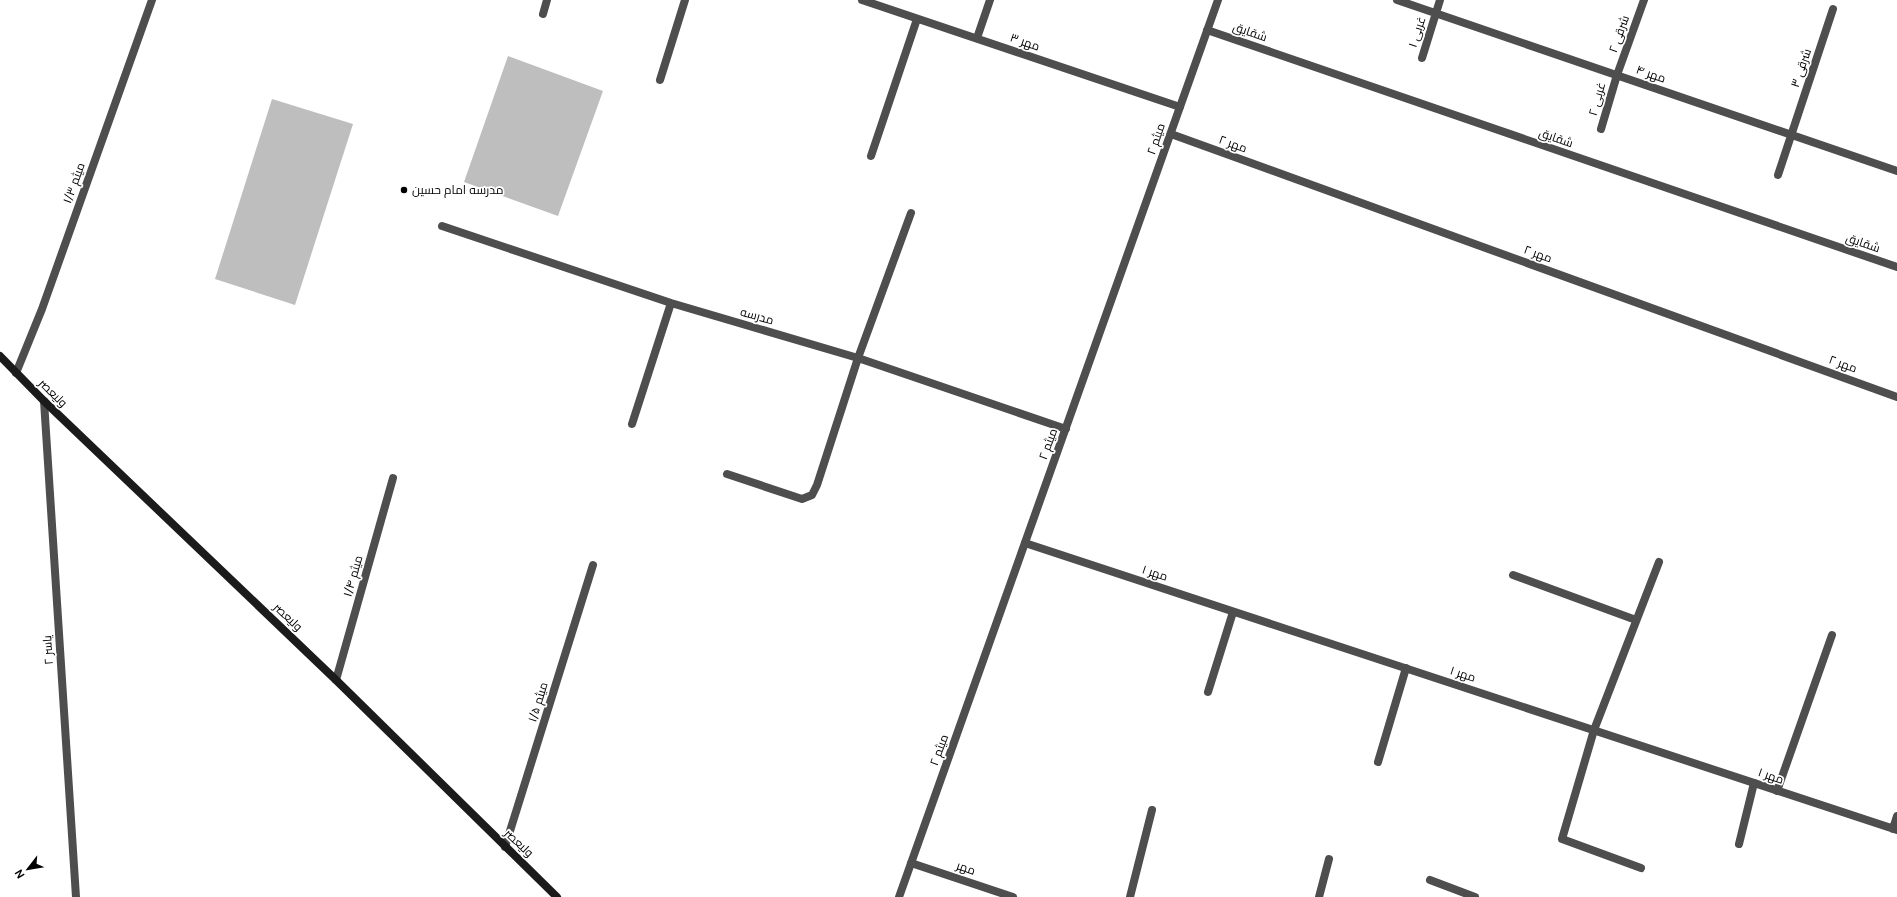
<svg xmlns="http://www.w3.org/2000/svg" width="1897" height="897" viewBox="0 0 1897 897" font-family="'DM Sans',Cairo,sans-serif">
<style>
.building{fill:#bebebe}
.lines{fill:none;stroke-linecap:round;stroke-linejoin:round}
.service{stroke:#4e4e4e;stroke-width:8}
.minor{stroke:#4e4e4e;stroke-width:8}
.tertiary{stroke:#4e4e4e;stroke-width:8}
.secondary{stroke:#1b1b1b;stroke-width:8}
.poi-dot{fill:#000;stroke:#fff;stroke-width:1.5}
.labels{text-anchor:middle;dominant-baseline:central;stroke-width:3.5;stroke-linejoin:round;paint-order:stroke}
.street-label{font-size:12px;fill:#000;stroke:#fff}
.poi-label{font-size:12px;fill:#000;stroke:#fff;text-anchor:start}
</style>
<rect width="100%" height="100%" fill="#fff"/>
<!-- building -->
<path class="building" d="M 508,56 L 603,91 L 558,216 L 464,182 Z
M 272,99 L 353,124 L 295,305 L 215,279 Z"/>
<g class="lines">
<!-- service -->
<path class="service" d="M 1513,575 L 1636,620
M 1208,692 L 1233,612
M 1378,762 L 1406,668
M 1777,791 L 1832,635
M 1739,844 L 1754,783
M 1641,868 L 1562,839 L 1594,730 L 1659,562"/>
<!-- minor -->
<path class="minor" d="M 862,0 L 1180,107
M 1397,0 L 1897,171
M 543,14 L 547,0
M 1207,30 L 1897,267
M 977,38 L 990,0
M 1422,58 L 1440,0
M 660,80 L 685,0
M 1601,129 L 1617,75 L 1644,0
M 1171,134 L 1897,397
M 871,156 L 917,19
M 1778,175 L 1833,9
M 442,226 L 671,303 L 858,358 L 1066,429
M 16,373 L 42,309 L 152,0
M 632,424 L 671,303
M 727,474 L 802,499 L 812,495 L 817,485 L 858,358 L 911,213
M 1025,543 L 1897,830
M 336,680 L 393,478
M 1893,829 L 1897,816
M 505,847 L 593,565
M 911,863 L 1013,897
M 1430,880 L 1475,897
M 1130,897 L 1152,810
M 1319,897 L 1329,859"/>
<!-- tertiary -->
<path class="tertiary" d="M 44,401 L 76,897
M 899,897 L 1218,0"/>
<!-- secondary -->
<path class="secondary" d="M 0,356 L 44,401 L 336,680 L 557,897"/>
</g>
<!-- markers -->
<circle class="poi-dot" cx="404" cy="190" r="4"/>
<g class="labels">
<!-- street labels -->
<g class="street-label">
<text transform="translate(1250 32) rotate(19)">شقایق</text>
<text transform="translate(1417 32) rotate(-72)">۱ غربی</text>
<text transform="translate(1619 34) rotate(-70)">۲ شرقی</text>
<text transform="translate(1025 42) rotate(19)">مهر ۳</text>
<text transform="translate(1801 68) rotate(-71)">۳ شرقی</text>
<text transform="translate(1651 74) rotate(19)">مهر ۴</text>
<text transform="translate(1597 99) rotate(-74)">۲ غربی</text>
<text transform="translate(1556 138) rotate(19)">شقایق</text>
<text transform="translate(1156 139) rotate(-71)">میثم ۲</text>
<text transform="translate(1233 144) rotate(20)">مهر ۲</text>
<text transform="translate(74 183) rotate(-70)">میثم ۱/۳</text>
<text transform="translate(1863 243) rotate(19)">شقایق</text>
<text transform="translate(1538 254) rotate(20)">مهر ۲</text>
<text transform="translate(757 316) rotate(16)">مدرسه</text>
<text transform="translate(1843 364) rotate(20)">مهر ۲</text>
<text transform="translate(53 393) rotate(45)">ولیعصر</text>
<text transform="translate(1048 444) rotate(-70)">میثم ۲</text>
<text transform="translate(1155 573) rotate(18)">مهر ۱</text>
<text transform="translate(353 576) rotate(-74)">میثم ۱/۴</text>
<text transform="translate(288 617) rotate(44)">ولیعصر</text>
<text transform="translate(48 650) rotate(-94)">یاسر ۲</text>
<text transform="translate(1463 674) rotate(18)">مهر ۱</text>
<text transform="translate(538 702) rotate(-73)">میثم ۱/۵</text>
<text transform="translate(939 750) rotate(-70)">میثم ۲</text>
<text transform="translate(1771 776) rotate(19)">مهر ۱</text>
<text transform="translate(519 843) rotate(44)">ولیعصر</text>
<text transform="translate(966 868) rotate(19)">مهر</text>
</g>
<!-- poi labels -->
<g class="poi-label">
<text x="412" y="190">مدرسه امام حسین</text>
</g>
</g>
<!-- north arrow -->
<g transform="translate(28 869) rotate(239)" stroke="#ffffff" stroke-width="3" paint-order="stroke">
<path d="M0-3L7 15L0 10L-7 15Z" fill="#000000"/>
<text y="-6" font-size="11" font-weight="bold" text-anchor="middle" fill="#000000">N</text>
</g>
</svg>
